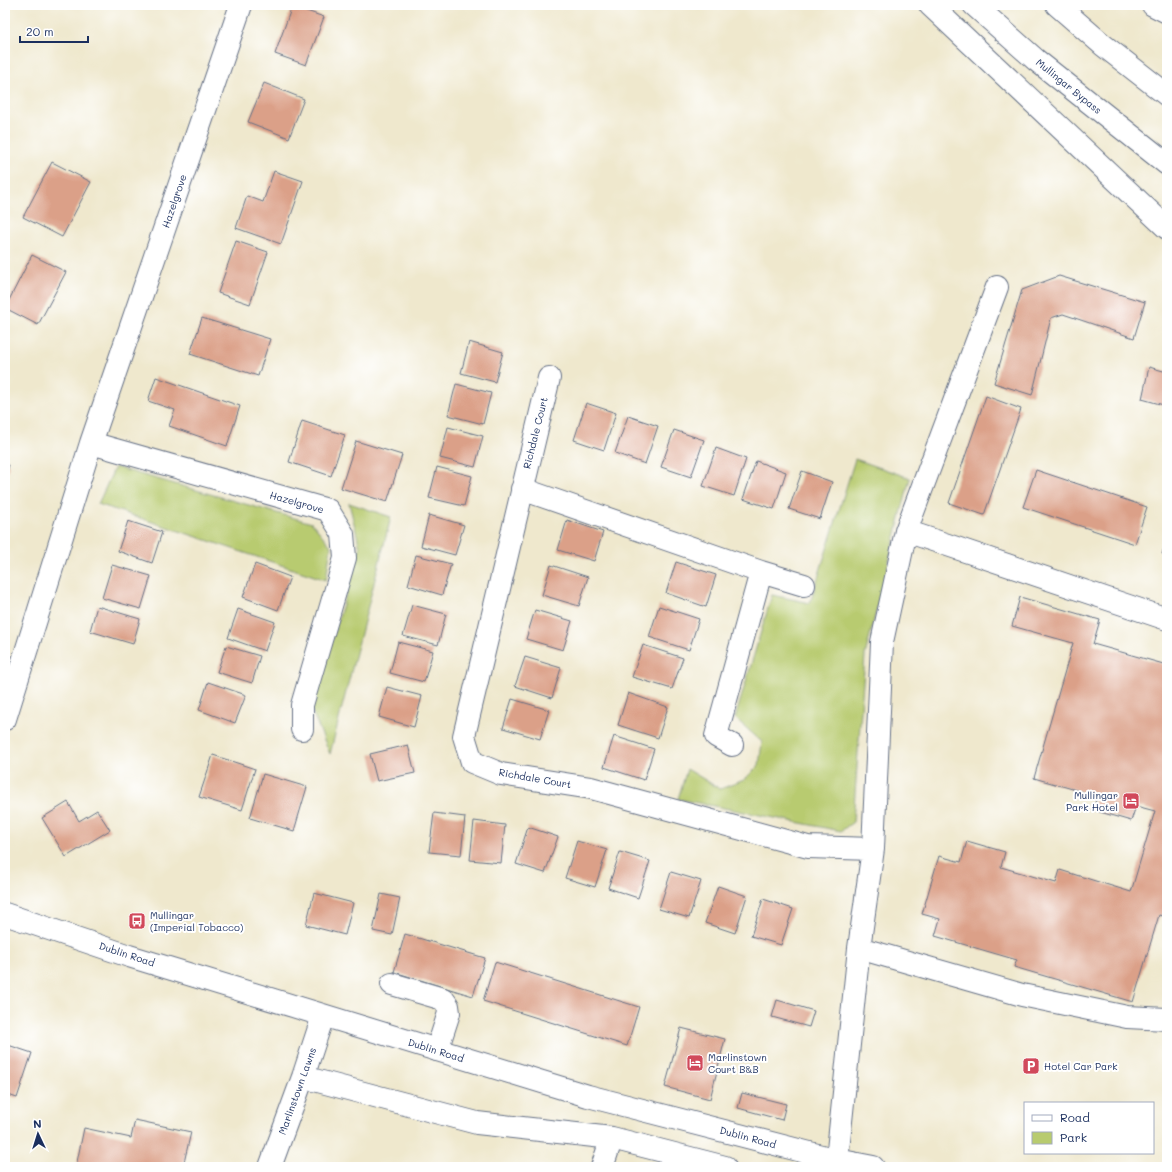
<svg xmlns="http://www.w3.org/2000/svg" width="1172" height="1172" viewBox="0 0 1172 1172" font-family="Mali,sans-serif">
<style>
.green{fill:#b8cb6f;stroke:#6a7d66}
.building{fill:#dba088}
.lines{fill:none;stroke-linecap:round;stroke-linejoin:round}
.minor-casing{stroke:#657085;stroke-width:24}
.major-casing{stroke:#657085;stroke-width:24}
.highway-casing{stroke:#657085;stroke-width:24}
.minor{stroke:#fff;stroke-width:22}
.major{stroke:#fff;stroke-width:22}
.highway{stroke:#fff;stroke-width:22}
.labels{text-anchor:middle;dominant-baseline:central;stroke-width:4;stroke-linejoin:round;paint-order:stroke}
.street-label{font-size:10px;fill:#1b2f5e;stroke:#fff}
.poi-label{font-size:10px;fill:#1b2f5e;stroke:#fff;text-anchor:start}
</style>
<rect width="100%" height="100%" fill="#fff"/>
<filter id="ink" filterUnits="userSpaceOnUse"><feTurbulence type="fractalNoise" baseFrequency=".025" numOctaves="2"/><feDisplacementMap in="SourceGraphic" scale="8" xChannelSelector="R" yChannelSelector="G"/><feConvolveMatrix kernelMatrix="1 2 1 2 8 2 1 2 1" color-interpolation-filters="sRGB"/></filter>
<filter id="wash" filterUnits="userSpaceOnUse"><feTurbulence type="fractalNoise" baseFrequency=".012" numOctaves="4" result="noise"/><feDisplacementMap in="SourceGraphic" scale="16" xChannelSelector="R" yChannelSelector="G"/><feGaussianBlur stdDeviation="0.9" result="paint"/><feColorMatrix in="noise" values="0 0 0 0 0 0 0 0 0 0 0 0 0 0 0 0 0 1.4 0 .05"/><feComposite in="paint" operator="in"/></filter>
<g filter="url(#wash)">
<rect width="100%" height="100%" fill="#efe8cd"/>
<!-- green -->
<path class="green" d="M 855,459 L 910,478 L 865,655 L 853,822 L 841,831 L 678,799 L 687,769 L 720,789 L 744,780 L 759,765 L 762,742 L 735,718 L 772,595 L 810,603 Z
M 115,467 L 312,523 L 331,546 L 326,580 L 98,504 Z
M 349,503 L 391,517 L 330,754 L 311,709 L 360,548 Z"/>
<g id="blocks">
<!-- building -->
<path class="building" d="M 292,6 L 324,17 L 306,65 L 275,54 Z
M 264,83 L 304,99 L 289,138 L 248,122 Z
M 52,162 L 91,182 L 62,237 L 23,217 Z
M 274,171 L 303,181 L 281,244 L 236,228 L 247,196 L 263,202 Z
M 236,241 L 268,252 L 250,304 L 218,293 Z
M 32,255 L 66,272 L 38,325 L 5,308 Z
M 1059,276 L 1145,302 L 1134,338 L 1063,314 L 1051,318 L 1032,395 L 994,383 L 1022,290 Z
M 202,318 L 270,339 L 258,376 L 190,354 Z
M 469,342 L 503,352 L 495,382 L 461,373 Z
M 1149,367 L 1167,372 L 1167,406 L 1142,399 Z
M 156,377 L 240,406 L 227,446 L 169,426 L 175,410 L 148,401 Z
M 456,384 L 491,393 L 483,424 L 448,415 Z
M 986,396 L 1021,409 L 984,515 L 949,503 Z
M 586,403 L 616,413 L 604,450 L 574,440 Z
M 628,416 L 658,426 L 645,464 L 615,453 Z
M 302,421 L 345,435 L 331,476 L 289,462 Z
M 448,427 L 483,436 L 475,467 L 440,458 Z
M 674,430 L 704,440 L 691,477 L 661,467 Z
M 356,441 L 402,455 L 387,502 L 341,488 Z
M 716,448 L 746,459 L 734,496 L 703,486 Z
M 756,461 L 786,472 L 774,509 L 743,499 Z
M 5,464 L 9,465 L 5,479 Z
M 437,467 L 472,476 L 464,506 L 429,498 Z
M 1036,470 L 1147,507 L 1135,544 L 1023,507 Z
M 802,471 L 832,482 L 820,519 L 789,509 Z
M 429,515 L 464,525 L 455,555 L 421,546 Z
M 567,520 L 603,532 L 594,561 L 558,550 Z
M 128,521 L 162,532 L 152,563 L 118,551 Z
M 1167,538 L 1167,555 L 1162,554 Z
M 416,555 L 451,564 L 442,595 L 408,585 Z
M 676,562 L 716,575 L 706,607 L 666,593 Z
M 255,564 L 290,577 L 278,610 L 243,597 Z
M 112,565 L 151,576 L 141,609 L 102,598 Z
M 551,565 L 588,577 L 579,606 L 542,595 Z
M 1020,597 L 1100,620 L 1093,644 L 1167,665 L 1167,917 L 1159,915 L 1133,1002 L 1014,967 L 1017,960 L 935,936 L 940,919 L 922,914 L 939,856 L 961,862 L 967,841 L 1005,852 L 1001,867 L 1056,883 L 1060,870 L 1131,892 L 1155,811 L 1136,806 L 1131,821 L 1093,810 L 1097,796 L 1034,778 L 1073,643 L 1012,626 Z
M 412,605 L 446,614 L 438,645 L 403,636 Z
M 97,606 L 140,619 L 133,644 L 90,631 Z
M 659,606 L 699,619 L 689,650 L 649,637 Z
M 238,609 L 275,622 L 265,651 L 228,638 Z
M 535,610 L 572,621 L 563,650 L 526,639 Z
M 398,642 L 433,651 L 424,682 L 390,673 Z
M 643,645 L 683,658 L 672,689 L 632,677 Z
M 226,646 L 260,656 L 252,683 L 217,672 Z
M 525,657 L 561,668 L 552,698 L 515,686 Z
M 208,682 L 246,695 L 235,723 L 199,710 Z
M 387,687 L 422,696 L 414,727 L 379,717 Z
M 628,693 L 668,707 L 658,738 L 618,725 Z
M 512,699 L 549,710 L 540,739 L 503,728 Z
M 614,736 L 654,749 L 644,780 L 604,767 Z
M 408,745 L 415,773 L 377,781 L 370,754 Z
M 213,755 L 255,769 L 242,810 L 199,797 Z
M 263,774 L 307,787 L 294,831 L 250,818 Z
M 68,802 L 79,821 L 97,810 L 110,830 L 66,857 L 42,818 Z
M 434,813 L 465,817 L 461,855 L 429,852 Z
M 474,821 L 505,825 L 501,863 L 470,860 Z
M 528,827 L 558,837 L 545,873 L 516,864 Z
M 577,841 L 607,850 L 595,887 L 565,878 Z
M 620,852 L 650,861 L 638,898 L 608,888 Z
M 671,872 L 701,881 L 689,918 L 659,909 Z
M 718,886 L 747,896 L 735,933 L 705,923 Z
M 314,893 L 353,903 L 345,935 L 306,925 Z
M 381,894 L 400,898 L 392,935 L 373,931 Z
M 763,899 L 793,909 L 781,945 L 751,936 Z
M 405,934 L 485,958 L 473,996 L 394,972 Z
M 495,962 L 639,1007 L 627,1046 L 483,1001 Z
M 777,1000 L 814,1011 L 809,1027 L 772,1017 Z
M 681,1028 L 725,1039 L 710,1099 L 665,1087 Z
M 5,1044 L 32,1053 L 17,1098 L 5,1094 Z
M 742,1093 L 786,1104 L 782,1120 L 738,1108 Z
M 135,1120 L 191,1132 L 183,1167 L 76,1167 L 84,1128 L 131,1138 Z"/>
</g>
</g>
<g filter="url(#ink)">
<use href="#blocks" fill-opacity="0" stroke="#657085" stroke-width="1"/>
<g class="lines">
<!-- minor casing -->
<g class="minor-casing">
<path id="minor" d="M 549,378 L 464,736 L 472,762 L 501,774 L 591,788 L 808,847 L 873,849
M 91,443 L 328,510 L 343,534 L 345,558 L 302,705 L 302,729
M 522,489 L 761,572 L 716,736 L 732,745
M 906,531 L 1167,619
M 761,572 L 804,585
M 5,719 L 91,443 L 241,5
M 859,948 L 1022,995 L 1127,1017 L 1167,1019
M 392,984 L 443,999 L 448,1006 L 449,1013 L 437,1050
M 303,1077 L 477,1123 L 612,1138 L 725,1167
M 837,1160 L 859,948 L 873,849 L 882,642 L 906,531 L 997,287
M 270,1167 L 303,1077 L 323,1016
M 602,1167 L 612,1138"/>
</g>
<!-- major casing -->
<g class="major-casing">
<path id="major" d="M 5,914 L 129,956 L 588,1096 L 837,1160 L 873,1167"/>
</g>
<!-- highway casing -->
<g class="highway-casing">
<path id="highway" d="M 930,5 L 1167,228
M 974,5 L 1036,60 L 1167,164
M 1057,5 L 1103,45 L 1167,95
M 1153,5 L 1167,12"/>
</g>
<!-- minor -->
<use href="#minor" class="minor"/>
<!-- major -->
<use href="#major" class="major"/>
<!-- highway -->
<use href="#highway" class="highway"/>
</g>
</g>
<!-- icons -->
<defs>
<g id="hotel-square" transform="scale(0.9)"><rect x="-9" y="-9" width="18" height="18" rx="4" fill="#d1495b" stroke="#fff"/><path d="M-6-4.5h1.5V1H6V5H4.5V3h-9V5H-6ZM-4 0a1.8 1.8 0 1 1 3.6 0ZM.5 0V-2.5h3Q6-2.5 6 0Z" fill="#fff"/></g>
<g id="bus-square" transform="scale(0.9)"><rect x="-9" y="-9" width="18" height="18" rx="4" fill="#d1495b" stroke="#fff"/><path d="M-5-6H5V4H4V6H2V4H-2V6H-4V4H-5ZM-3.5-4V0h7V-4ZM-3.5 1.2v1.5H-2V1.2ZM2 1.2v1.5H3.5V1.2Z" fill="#fff"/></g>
<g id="parking-square" transform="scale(0.9)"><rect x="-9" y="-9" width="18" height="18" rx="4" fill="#d1495b" stroke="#fff"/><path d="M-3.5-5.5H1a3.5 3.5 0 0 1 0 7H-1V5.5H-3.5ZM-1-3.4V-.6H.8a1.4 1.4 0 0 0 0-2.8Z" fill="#fff"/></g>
</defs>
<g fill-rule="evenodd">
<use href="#hotel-square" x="1131" y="801"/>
<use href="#bus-square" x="137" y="921"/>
<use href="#hotel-square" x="695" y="1063"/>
<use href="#parking-square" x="1031" y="1066"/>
</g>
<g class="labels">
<!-- street labels -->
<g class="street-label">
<text transform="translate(1069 86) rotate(39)">Mullingar Bypass</text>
<text transform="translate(174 201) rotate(-71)">Hazelgrove</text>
<text transform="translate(535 433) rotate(-76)">Richdale Court</text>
<text transform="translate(297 502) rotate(16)">Hazelgrove</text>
<text transform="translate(535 778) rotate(10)">Richdale Court</text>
<text transform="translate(127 954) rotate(18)">Dublin Road</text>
<text transform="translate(436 1050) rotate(17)">Dublin Road</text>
<text transform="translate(297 1091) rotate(-70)">Marlinstown Lawns</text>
<text transform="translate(748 1137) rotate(15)">Dublin Road</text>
</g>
<!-- poi labels -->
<g class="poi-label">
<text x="1118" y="795" text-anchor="end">Mullingar<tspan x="1118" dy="12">Park Hotel</tspan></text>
<text x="150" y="915">Mullingar<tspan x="150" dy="12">(Imperial Tobacco)</tspan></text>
<text x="708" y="1057">Marlinstown<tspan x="708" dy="12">Court B&amp;B</tspan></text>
<text x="1044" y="1066">Hotel Car Park</text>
</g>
</g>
<!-- margin -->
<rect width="1172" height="1172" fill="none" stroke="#fff" stroke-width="20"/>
<!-- legend -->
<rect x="1024" y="1102" width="130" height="52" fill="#ffffff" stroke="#a4acbf"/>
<rect x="1032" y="1115" width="20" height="6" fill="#ffffff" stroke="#a4acbf"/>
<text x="1060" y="1122" font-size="12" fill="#1b2f5e">Road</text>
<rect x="1032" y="1132" width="20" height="12" fill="#b8cb6f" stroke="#a4acbf"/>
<text x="1060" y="1142" font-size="12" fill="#1b2f5e">Park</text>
<!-- north arrow -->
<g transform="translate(38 1134) rotate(356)" stroke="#ffffff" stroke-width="3" paint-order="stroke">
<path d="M0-3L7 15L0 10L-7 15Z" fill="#1b2f5e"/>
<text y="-6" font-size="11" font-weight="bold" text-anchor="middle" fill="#1b2f5e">N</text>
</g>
<!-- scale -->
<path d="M20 36v6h68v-6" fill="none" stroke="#1b2f5e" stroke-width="2"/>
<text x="26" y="36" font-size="12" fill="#1b2f5e" stroke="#ffffff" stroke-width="3" paint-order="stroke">20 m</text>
</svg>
